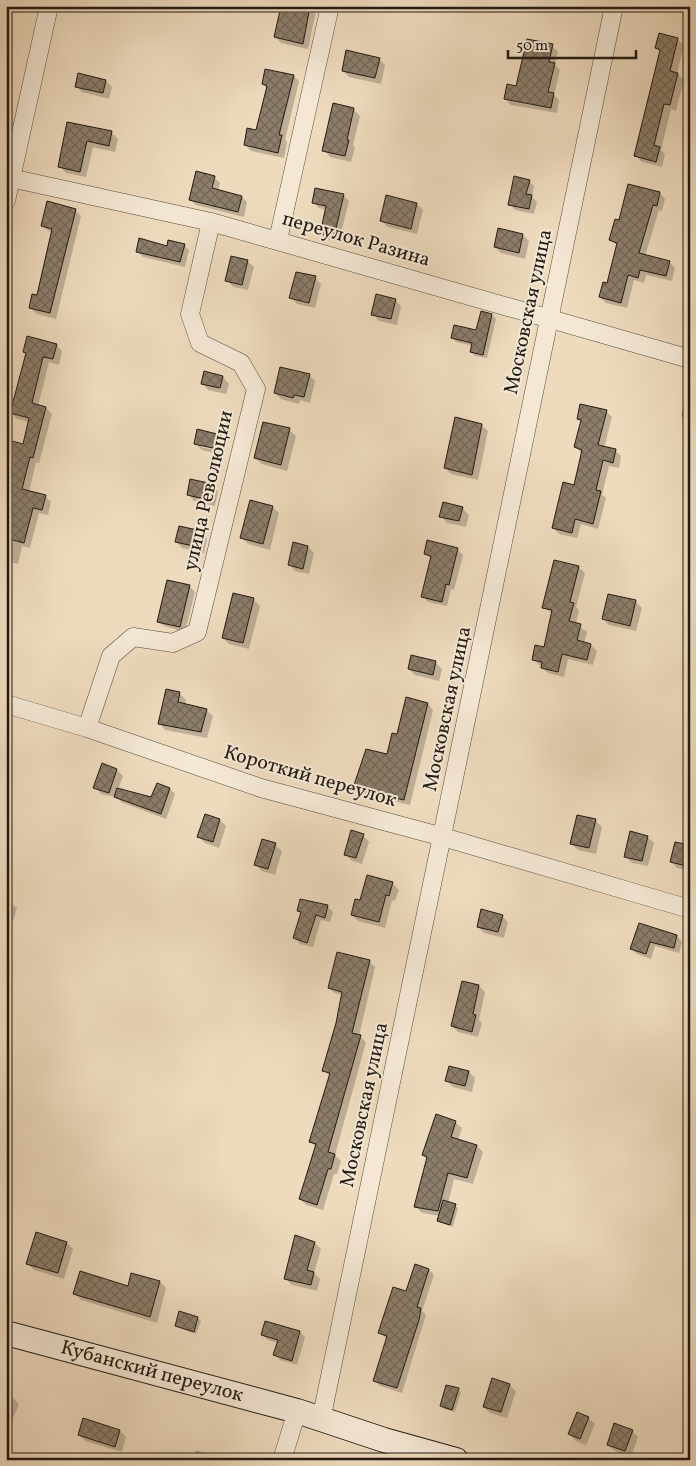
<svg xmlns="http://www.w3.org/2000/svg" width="696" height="1466" viewBox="0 0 696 1466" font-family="Vollkorn,serif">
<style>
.shadow{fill:#0003;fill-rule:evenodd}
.building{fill:url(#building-cross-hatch);stroke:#221a11}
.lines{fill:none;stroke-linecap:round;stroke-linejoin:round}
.street-casing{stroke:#554a3c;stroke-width:19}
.secondary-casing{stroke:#221a11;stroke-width:26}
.street{stroke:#f4e8d5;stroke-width:18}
.secondary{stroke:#f4e8d5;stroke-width:24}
.labels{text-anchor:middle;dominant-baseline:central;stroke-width:4;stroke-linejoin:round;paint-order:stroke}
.street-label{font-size:20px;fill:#221a11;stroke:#f4e8d5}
</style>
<defs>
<pattern id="building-cross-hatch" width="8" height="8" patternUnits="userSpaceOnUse" patternTransform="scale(1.25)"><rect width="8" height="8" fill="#8c7e6b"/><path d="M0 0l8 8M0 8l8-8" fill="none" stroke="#726657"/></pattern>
</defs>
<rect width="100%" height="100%" fill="#eedbbe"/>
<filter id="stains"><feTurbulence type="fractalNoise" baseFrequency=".004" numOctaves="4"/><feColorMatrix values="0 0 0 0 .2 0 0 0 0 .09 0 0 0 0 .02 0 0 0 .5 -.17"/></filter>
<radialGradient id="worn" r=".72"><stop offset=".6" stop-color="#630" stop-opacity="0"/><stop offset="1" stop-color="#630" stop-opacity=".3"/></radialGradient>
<!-- shadow -->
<path class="shadow" d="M 281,6 L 317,6 L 308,49 L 281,43 L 275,37 Z
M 384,6 L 397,6 L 396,9 Z
M 6,34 L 10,37 L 6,53 Z
M 677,39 L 684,45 L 677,73 L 684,80 L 676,111 L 671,109 L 661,150 L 665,154 L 662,167 L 642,162 L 636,156 L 661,52 L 656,48 Z
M 552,46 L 558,52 L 555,65 L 560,70 L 554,95 L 559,100 L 557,113 L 511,105 L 505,99 Z
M 379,59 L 385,65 L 381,84 L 349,77 L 343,71 Z
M 294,76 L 299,81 L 285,140 L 287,142 L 284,158 L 251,151 L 245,145 L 257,132 L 267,88 L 263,84 Z
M 106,81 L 112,87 L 109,99 L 82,92 L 76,86 Z
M 334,105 L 354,110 L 360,116 L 353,145 L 355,148 L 351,162 L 330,157 L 324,150 Z
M 68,124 L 112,133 L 118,139 L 115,152 L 93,147 L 86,177 L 66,173 L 60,166 Z
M 214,177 L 220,183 L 218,191 L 242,197 L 247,202 L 244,217 L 196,205 L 191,200 Z
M 529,181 L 534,186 L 532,197 L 537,202 L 534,214 L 515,210 L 510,204 Z
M 660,193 L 665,199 L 662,211 L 659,210 L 645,256 L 669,262 L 675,268 L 672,281 L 646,275 L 644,283 L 634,280 L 627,308 L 606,303 L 600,297 L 608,285 L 618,246 L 610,240 L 620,222 Z
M 343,195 L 349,201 L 339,241 L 327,239 L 321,233 L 327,210 L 319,208 L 313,202 Z
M 417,204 L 423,210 L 417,234 L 388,227 L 381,221 Z
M 75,210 L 81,216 L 56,319 L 37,314 L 30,308 L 38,297 L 52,233 L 42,226 Z
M 523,235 L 529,241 L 525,259 L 501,253 L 495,247 Z
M 184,245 L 189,250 L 185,267 L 143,257 L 137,251 Z
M 247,261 L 254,267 L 248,290 L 233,287 L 227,280 Z
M 315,278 L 321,284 L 315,308 L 297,304 L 291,297 Z
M 395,300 L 401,306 L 397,325 L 379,321 L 373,314 Z
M 482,313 L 492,315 L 496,319 L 487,358 L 475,356 L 471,352 L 473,346 L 456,342 L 452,338 L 477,332 Z
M 56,345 L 62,351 L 59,365 L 49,362 L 38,406 L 46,408 L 52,414 L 39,463 L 36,462 L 29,492 L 45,496 L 51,502 L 48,515 L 39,513 L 30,548 L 22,546 L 18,564 L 6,561 L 6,470 L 24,446 L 29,422 L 17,419 L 11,413 L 27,354 L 25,352 Z
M 205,373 L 223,377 L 229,384 L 226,394 L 208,390 L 202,383 Z
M 309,375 L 315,381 L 310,403 L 300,400 L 299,404 L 281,399 L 275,393 Z
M 687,393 L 690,394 L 690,423 L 681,416 Z
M 606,411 L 612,417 L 604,448 L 615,450 L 621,456 L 619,468 L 609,466 L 602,495 L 606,498 L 598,529 L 581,524 L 577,538 L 559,534 L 553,528 L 575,486 L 581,453 L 576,447 L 582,423 L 578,419 Z
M 481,425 L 488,431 L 478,480 L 451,474 L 445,468 Z
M 289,430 L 296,436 L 287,471 L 262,464 L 255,458 Z
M 220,436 L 226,442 L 223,455 L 202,450 L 195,443 ZM 201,444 L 223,450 L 223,452 L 201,447 Z
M 212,485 L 218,491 L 215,506 L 194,501 L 188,494 Z
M 272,507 L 279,513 L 270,550 L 248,544 L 242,538 Z
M 462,508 L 469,515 L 466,527 L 447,523 L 441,516 Z
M 201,532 L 207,539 L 204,553 L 182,548 L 176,541 Z
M 308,547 L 314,553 L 309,574 L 295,571 L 289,564 Z
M 457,549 L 463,555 L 454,590 L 451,589 L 447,606 L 428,602 L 423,596 L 431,559 L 425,554 Z
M 578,567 L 585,573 L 576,607 L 579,610 L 576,624 L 587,632 L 584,643 L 591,645 L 597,651 L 593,665 L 568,659 L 564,677 L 548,673 L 533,659 L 545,648 L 553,614 L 543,607 Z
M 168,581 L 190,587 L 195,592 L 185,632 L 164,626 L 158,621 Z
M 253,599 L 260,606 L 249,649 L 229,644 L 223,638 Z
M 635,601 L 642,608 L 636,631 L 609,625 L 603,619 Z
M 6,623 L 13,630 L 9,646 L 6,645 Z
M 435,662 L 442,669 L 439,681 L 415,675 L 409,669 Z
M 179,693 L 186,700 L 185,705 L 206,710 L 213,716 L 207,738 L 165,730 L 159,723 Z
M 428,704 L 433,710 L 410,805 L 360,793 L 355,787 L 388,755 L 398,736 Z
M 117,770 L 123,776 L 118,789 L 152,799 L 170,789 L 175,794 L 166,819 L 121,802 L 116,797 L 101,794 L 95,787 Z
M 578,816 L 596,821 L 602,827 L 596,854 L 578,850 L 571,843 Z
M 220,820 L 226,826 L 219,848 L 205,843 L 199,837 Z
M 363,835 L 369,842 L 362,864 L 352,861 L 345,854 Z
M 647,837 L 654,843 L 648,866 L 632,863 L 625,856 Z
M 275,845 L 282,851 L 275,875 L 262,871 L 256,865 Z
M 690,847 L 690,871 L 677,868 L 671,861 Z
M 392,883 L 399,890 L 395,901 L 392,900 L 385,928 L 358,921 L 352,915 L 361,901 Z
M 6,900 L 17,908 L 13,921 L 6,919 Z
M 327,906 L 333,912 L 330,922 L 321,920 L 313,947 L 300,944 L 294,938 L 302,914 L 299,911 Z
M 502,916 L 508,922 L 504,938 L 484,933 L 478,927 Z
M 640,924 L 677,936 L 682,942 L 679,953 L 655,946 L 651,959 L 637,954 L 632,949 Z
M 369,961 L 375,967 L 359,1036 L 366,1042 L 335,1155 L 341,1161 L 337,1174 L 334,1174 L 323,1210 L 306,1205 L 300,1199 L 317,1148 L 311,1142 L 330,1077 L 324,1070 L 343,995 L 335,993 L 329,988 Z
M 479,986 L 485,992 L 479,1020 L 482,1023 L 478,1037 L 458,1032 L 452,1026 Z
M 469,1072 L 475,1078 L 472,1092 L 453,1087 L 447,1081 Z
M 455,1122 L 462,1128 L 458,1140 L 477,1146 L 483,1152 L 473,1184 L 454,1179 L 448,1203 L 458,1208 L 453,1227 L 442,1223 L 439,1221 L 440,1216 L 422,1213 L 416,1207 L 428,1159 L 424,1155 Z
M 67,1243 L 73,1249 L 64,1279 L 34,1270 L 28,1264 Z
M 315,1243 L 321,1249 L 314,1273 L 320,1279 L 317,1291 L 292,1285 L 285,1278 Z
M 429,1270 L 434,1275 L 422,1311 L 426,1315 L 402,1393 L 380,1386 L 374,1380 L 387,1339 L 380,1333 L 407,1292 Z
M 132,1275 L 160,1282 L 166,1288 L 157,1323 L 81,1300 L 74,1293 L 129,1287 Z
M 198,1318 L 201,1321 L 196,1334 L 176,1326 Z
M 266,1322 L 300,1332 L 305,1337 L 297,1365 L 280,1360 L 275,1355 L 278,1343 L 268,1340 L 263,1335 Z
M 509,1385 L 516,1391 L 507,1418 L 490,1413 L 484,1407 Z
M 458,1389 L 461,1392 L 455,1412 L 444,1409 L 441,1406 Z
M 6,1396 L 13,1398 L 19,1404 L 6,1435 Z
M 588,1418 L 595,1424 L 586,1445 L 576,1441 L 569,1434 Z
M 84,1420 L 120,1431 L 126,1437 L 122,1452 L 85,1441 L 79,1435 Z
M 632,1431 L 638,1437 L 631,1457 L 615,1451 L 608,1445 Z
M 196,1450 L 229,1460 L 193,1460 Z"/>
<!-- building -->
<path class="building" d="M 281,6 L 310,6 L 303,44 L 274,37 Z
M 659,33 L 678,38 L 670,71 L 678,73 L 670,105 L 664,104 L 654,145 L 660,147 L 656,162 L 634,156 L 660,50 L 655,48 Z
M 527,39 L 553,44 L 549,62 L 555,63 L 548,92 L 554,93 L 551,108 L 504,99 L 507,84 L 516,86 Z
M 346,50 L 380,58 L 375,78 L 342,71 Z
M 265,69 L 294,75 L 279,135 L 282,135 L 278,153 L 244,145 L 247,128 L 256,130 L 267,86 L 262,84 Z
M 78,73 L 106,80 L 103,93 L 75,87 Z
M 333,103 L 354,108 L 347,140 L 349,140 L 345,156 L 322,151 Z
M 67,122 L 112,131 L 109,146 L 87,141 L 80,172 L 58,167 Z
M 196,171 L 215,176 L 212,188 L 242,196 L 238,212 L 189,200 Z
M 514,176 L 530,180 L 526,194 L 532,195 L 529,209 L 508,205 Z
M 628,184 L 660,192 L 657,206 L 653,205 L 639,253 L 670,261 L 666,276 L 640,270 L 638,278 L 628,275 L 621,303 L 599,297 L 603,282 L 607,283 L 617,243 L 609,240 L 615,219 L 619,220 Z
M 315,188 L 344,194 L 334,237 L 320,234 L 326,206 L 312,203 Z
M 386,195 L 417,203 L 411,229 L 380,221 Z
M 47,201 L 76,209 L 50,313 L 29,308 L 32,294 L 37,295 L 52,229 L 41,226 Z
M 498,228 L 523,234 L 519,253 L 494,247 Z
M 139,238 L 167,246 L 168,240 L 185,244 L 180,262 L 136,252 Z
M 231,256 L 248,260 L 242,285 L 225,281 Z
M 296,272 L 316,276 L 309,303 L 289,298 Z
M 376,294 L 396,299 L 391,319 L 371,315 Z
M 481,311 L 492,314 L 483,355 L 470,352 L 472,343 L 451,338 L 454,325 L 476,330 Z
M 27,336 L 57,344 L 53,359 L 43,357 L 32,403 L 46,407 L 33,458 L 30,457 L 22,489 L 46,495 L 42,510 L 33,508 L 24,543 L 6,538 L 6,465 L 12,441 L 23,444 L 29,418 L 10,413 L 26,353 L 23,352 Z
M 280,367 L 310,374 L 304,397 L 294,395 L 293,398 L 274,393 Z
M 204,371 L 223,376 L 220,388 L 201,384 Z
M 580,404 L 607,410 L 598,445 L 616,449 L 613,463 L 603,460 L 596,490 L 601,491 L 593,524 L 575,519 L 572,533 L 552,528 L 563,482 L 574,485 L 582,450 L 574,447 L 581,420 L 577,419 Z
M 455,417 L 482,424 L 472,475 L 444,468 Z
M 263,422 L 290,428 L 281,465 L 254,458 Z
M 197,429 L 221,435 L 217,449 L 194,444 Z
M 190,479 L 213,484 L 209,500 L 187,495 Z
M 250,500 L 273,506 L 263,544 L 240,538 Z
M 443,502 L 463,507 L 459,521 L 439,517 Z
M 179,526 L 202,531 L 198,547 L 175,542 Z
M 427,540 L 458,548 L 449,585 L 446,584 L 442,602 L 421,597 L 431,556 L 424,554 Z
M 293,542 L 308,546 L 303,569 L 288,565 Z
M 554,560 L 579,566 L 570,602 L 574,603 L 569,621 L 581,624 L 577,640 L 591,644 L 587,660 L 562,654 L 558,672 L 541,668 L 542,662 L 532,660 L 535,645 L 544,647 L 552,610 L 542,608 Z
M 167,580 L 190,585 L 180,627 L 157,622 Z
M 233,593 L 254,598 L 243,643 L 222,638 Z
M 608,594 L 636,600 L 630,626 L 602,619 Z
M 411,655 L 436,661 L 433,675 L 408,669 Z
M 166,689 L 180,692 L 178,702 L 207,709 L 201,732 L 158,724 Z
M 406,697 L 428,703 L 404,800 L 353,788 L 366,749 L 387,754 L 392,733 L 397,734 Z
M 102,763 L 117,769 L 109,793 L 93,788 Z
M 157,783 L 170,788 L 161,814 L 114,797 L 117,788 L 151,797 Z
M 205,814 L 220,819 L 213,842 L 197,837 Z
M 577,815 L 596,819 L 589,848 L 570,844 Z
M 351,830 L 364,834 L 356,858 L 344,855 Z
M 630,831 L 648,836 L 642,861 L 624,857 Z
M 262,839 L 276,843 L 268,869 L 254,865 Z
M 675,842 L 690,845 L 687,866 L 670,862 Z
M 367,875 L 393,882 L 389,896 L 386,895 L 379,922 L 351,915 L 355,899 L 360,900 Z
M 300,899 L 328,905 L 325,918 L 316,915 L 307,943 L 293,938 L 301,912 L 297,911 Z
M 481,909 L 503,915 L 498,932 L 477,927 Z
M 639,923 L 677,935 L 674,948 L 650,942 L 646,954 L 630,949 Z
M 337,952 L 370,960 L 352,1033 L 361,1035 L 328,1152 L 335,1154 L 331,1169 L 328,1169 L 317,1205 L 299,1199 L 316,1144 L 309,1142 L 330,1073 L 322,1071 L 336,1023 L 342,992 L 328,988 Z
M 462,981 L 479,985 L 473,1014 L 476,1015 L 472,1032 L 451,1026 Z
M 449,1066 L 469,1071 L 465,1086 L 445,1081 Z
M 436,1114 L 456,1121 L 451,1137 L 477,1145 L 467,1178 L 448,1173 L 438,1211 L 414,1207 L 427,1157 L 422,1155 Z
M 443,1200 L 456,1204 L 450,1225 L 437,1221 Z
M 36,1232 L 67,1242 L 58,1273 L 26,1264 Z
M 295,1235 L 315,1242 L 307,1270 L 314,1272 L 311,1285 L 284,1279 Z
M 415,1264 L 429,1269 L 417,1307 L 421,1308 L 419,1320 L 397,1388 L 373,1381 L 387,1336 L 378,1333 L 393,1287 L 406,1291 Z
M 80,1271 L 128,1286 L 131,1273 L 160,1281 L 150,1317 L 73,1294 Z
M 179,1311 L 198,1317 L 194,1332 L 175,1326 Z
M 265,1321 L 300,1331 L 292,1361 L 273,1355 L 278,1340 L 261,1335 Z
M 492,1378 L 510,1384 L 501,1412 L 483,1407 Z
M 446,1385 L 459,1388 L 452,1410 L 440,1406 Z
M 577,1412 L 589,1417 L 580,1439 L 568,1434 Z
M 83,1418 L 120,1430 L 115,1447 L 78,1435 Z
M 614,1423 L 633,1430 L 625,1451 L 607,1445 Z"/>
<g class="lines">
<!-- street casing -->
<g class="street-casing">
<path id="street" d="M 6,177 L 211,222 L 690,359
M 6,201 L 49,6
M 278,240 L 330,6
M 6,704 L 87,728 L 261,788 L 443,837 L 690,909
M 87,728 L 111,656 L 133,637 L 173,643 L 197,632 L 256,389 L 241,363 L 200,343 L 190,314 L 211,222
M 321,1420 L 614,6
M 282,1460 L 297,1411"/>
</g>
<!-- secondary casing -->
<g class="secondary-casing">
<g id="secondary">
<path id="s1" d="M 6,1333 L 297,1411 L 384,1440 L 456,1460"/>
</g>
</g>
<!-- street -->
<use href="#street" class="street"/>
<!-- secondary -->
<use href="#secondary" class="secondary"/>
</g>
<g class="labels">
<!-- street labels -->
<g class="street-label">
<text transform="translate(356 240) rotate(16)">переулок Разина</text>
<text transform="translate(529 312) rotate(-78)">Московская улица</text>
<text transform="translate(209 491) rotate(-77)">улица Революции</text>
<text transform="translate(448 709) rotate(-78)">Московская улица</text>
<text transform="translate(310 777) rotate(16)">Короткий переулок</text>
<text transform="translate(365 1105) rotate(-78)">Московская улица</text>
<text stroke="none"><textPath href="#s1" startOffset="151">Кубанский переулок</textPath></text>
</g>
</g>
<!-- margin -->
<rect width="696" height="1466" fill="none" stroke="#eedbbe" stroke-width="25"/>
<rect x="8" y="8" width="681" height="1451" fill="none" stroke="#221a11" stroke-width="2.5"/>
<rect x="12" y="12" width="671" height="1441" fill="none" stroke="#221a11"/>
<!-- scale -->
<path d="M508 50v8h128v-8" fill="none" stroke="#221a11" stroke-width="2.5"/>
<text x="516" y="50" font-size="15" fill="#221a11" stroke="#f4e8d5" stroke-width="4" paint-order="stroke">50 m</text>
<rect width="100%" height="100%" filter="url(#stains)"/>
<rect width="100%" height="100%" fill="url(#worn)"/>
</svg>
